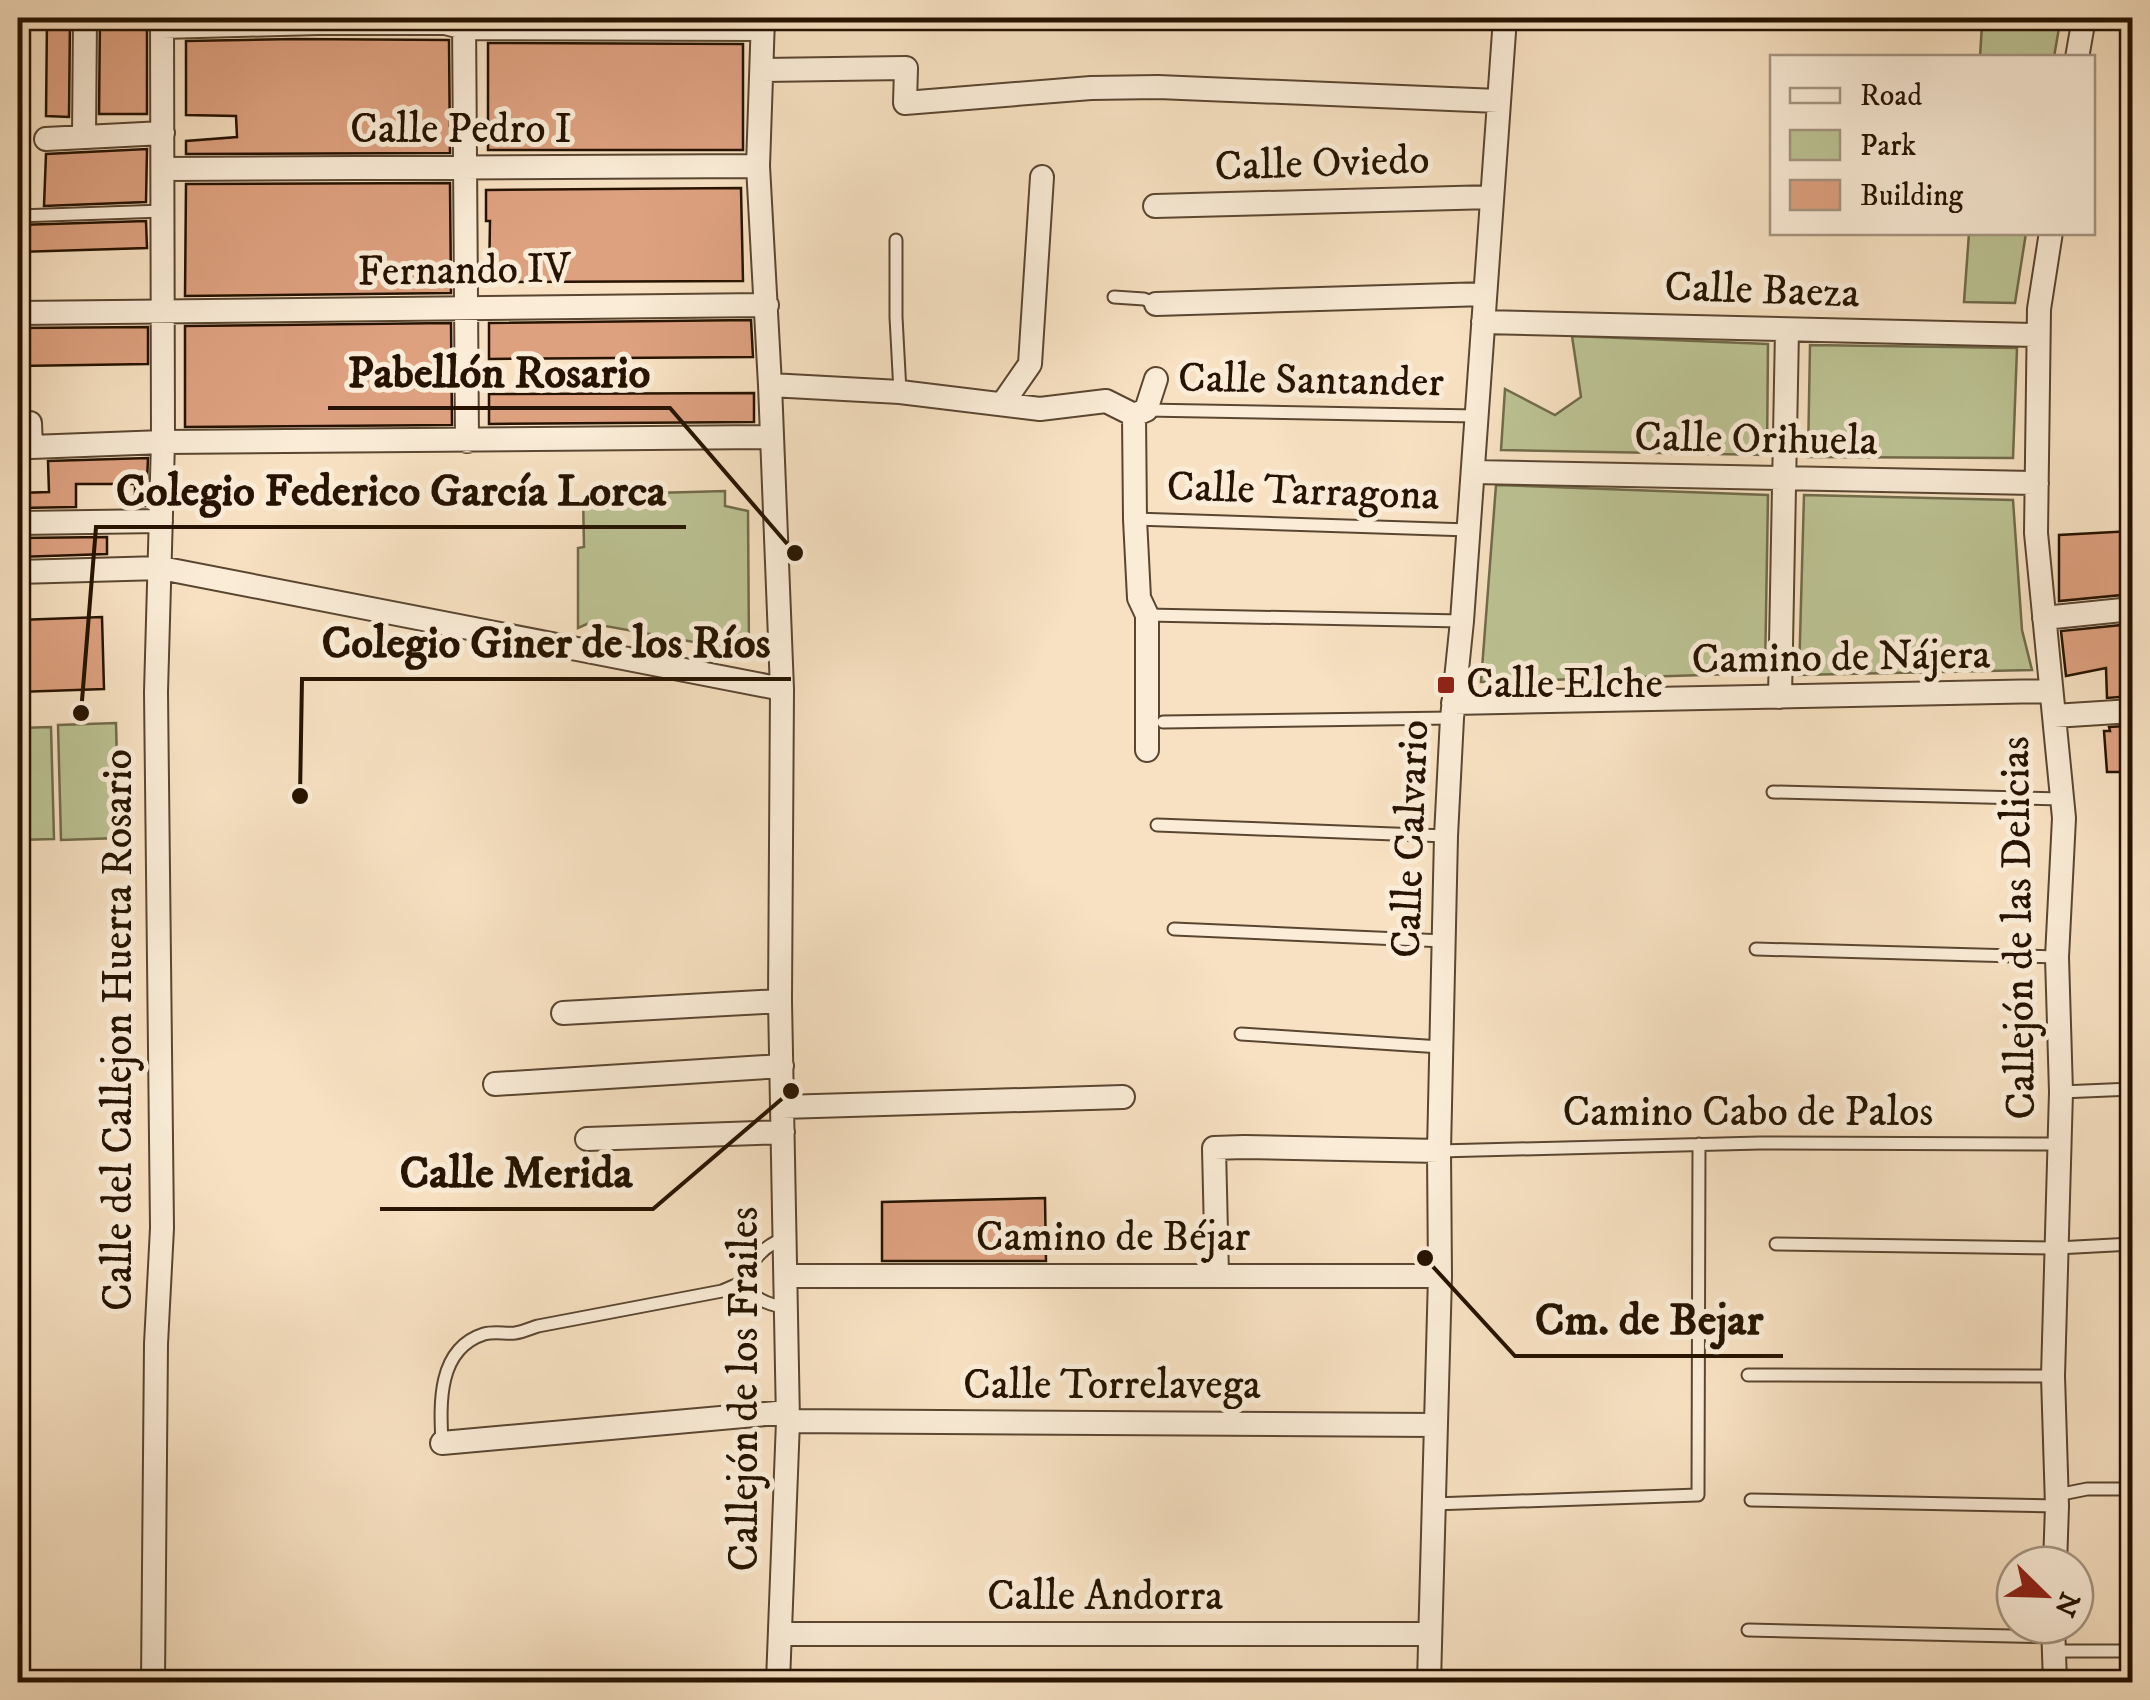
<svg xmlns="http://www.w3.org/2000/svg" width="2150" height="1700" viewBox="0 0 2150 1700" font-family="'IM FELL DW Pica',serif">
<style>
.green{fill:#bcc394;stroke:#716b4a;stroke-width:2.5}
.building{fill:#dea180;stroke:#261300;stroke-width:2.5}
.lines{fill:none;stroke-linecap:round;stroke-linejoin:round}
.lane-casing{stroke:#5a4630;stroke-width:15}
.street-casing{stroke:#5a4630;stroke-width:26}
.lane{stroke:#faecd7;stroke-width:11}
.street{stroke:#faecd7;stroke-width:22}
.poi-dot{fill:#8f2418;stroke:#faecd7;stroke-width:4}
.labels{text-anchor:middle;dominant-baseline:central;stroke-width:10;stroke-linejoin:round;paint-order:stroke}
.street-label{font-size:42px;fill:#261300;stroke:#faecd7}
.poi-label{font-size:42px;fill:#261300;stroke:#faecd7;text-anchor:start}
.leader{fill:none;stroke:#261300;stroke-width:4}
.callout-dot{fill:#261300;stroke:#faecd7;stroke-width:4}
.callout-label{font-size:45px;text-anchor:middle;font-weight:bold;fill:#261300;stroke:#faecd7;stroke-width:10;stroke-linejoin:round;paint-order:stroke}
</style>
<rect width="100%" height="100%" fill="#f7e1c2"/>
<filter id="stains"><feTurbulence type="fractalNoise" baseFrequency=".002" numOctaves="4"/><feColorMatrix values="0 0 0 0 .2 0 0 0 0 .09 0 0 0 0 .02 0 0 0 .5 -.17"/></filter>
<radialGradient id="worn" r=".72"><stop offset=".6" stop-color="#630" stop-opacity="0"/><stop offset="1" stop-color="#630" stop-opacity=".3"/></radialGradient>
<!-- green -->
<path class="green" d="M 1982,24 L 2059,28 L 2054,57 L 1980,57 Z
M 1969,233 L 2026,233 L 2015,303 L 1964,302 Z
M 1572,336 L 1768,344 L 1767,455 L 1501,450 L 1505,389 L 1555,415 L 1581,397 Z
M 1810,345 L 2017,348 L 2013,458 L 1808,457 Z
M 1496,485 L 1768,495 L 1765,673 L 1481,682 Z
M 725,491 L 725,506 L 748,511 L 749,652 L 589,623 L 578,628 L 578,548 L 584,547 L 583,495 Z
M 1804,495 L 2013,500 L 2022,630 L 2032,670 L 1799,675 Z
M 116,723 L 119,838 L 61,840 L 58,725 Z
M 51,727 L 54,839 L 18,840 L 18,728 Z"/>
<!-- building -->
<path class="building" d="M 47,18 L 70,18 L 69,117 L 46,116 Z
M 100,18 L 147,18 L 147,114 L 99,114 Z
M 294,39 L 449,40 L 450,153 L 186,154 L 186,141 L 237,137 L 236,116 L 186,115 L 186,41 Z
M 488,43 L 743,44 L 743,150 L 488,150 Z
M 147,149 L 146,202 L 44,206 L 46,154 Z
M 450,183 L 451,293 L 185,296 L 186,184 Z
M 741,188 L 743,281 L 489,282 L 490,221 L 486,221 L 486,190 Z
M 146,221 L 147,248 L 18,252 L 18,225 Z
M 751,320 L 753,357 L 489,359 L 489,323 Z
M 451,323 L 452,425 L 185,427 L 185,326 Z
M 148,327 L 148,364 L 18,366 L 18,328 Z
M 754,393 L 754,422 L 489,424 L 489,394 Z
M 148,458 L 146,506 L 135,506 L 135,484 L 76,484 L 76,507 L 18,508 L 18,493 L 49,492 L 48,461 Z
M 2132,531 L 2132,594 L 2059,601 L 2059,535 Z
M 107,537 L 107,554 L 18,557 L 18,538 Z
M 102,617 L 104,689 L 18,692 L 18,620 Z
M 2132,624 L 2132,696 L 2107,698 L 2106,668 L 2066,676 L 2061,631 Z
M 2126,726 L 2127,772 L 2107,772 L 2104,731 L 2110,731 L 2109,727 Z
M 1045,1198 L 1046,1261 L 882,1261 L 882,1202 Z"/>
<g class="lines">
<!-- lane casing -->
<g class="lane-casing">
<path id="lane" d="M 18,216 L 163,211
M 896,240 L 896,317 L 900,392
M 1114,297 L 1144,299 L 1156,304
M 1146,410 L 1476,416
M 1135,519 L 1469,530
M 1147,615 L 1462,621
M 1163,722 L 1452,718
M 1773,792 L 2061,799
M 1157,825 L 1446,836
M 1174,929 L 1444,941
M 1756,949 L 2057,957
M 1241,1034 L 1441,1047
M 2061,1092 L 2132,1089
M 1439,1151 L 1760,1143 L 2058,1144
M 786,1238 C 767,1243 750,1261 743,1280 C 748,1297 770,1306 787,1307
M 1776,1244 L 2057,1248 L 2132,1244
M 1748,1375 L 2053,1376
M 442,1443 C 440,1404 437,1349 484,1334 C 495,1331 505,1334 515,1333 C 523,1332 531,1328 538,1326 L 722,1291 L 743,1282
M 2057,1495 L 2087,1489 L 2132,1489
M 1751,1500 L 2057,1506
M 1433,1504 L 1698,1495 L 1699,1144
M 1748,1630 L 2052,1637
M 2055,1651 L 2132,1651"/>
</g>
<!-- street casing -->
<g class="street-casing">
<path id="street" d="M 464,18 L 467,441
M 763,18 L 758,166 L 770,385 L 782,689 L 780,1001 L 788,1421 L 778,1682
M 162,27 L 318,23 L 445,23 L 465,28 L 763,29
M 2077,58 L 2084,18
M 763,70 L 906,68 L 905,103 L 1091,88 L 1158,87 L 1498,101
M 84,137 L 85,18
M 46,139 L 163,133
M 164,169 L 758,166
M 1155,206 L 1492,197
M 2051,232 L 2039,309 L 2036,533 L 2064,818 L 2057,957 L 2061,1092 L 2053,1376 L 2057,1506 L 2055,1565
M 1156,304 L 1485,294
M 18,313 L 767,305
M 1483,322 L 2038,335
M 770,385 L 900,392 L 1040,409 L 1106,401 L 1134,415 L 1135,519 L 1139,598 L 1147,615 L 1147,750
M 1003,403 L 1030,364 L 1042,177
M 1134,415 L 1146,410 L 1156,379
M 18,423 L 30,423 L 31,447 L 163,442 L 772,437
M 1473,472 L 2037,483
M 18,523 L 161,521
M 18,572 L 161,568 L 782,689
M 2044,618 L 2132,609
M 1780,697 L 1787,330
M 1453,703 L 2051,691
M 2054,716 L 2132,711
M 563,1013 L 780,1001
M 495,1084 L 782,1066
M 782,1107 L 1123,1097
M 587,1139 L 783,1132
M 787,1276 L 1440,1276
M 1217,1276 L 1214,1148 L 1244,1147 L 1439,1151
M 788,1421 L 1436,1425
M 442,1443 L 788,1412
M 2053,1625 L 2055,1682
M 781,1634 L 1430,1634
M 153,1682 L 156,1344 L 162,1228 L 156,692 L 163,442 L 162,18
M 1429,1682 L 1440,1276 L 1439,1151 L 1446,836 L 1452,718 L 1462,621 L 1505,18"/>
</g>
<!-- lane -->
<use href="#lane" class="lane"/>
<!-- street -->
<use href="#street" class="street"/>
</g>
<!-- markers -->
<rect class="poi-dot" x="1436" y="675" width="20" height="20" rx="5"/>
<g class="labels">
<!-- street labels -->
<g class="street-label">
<text x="461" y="130">Calle Pedro I</text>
<text transform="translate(1322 164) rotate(-2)">Calle Oviedo</text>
<text transform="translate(464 271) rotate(-1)">Fernando IV</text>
<text transform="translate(1762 291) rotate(2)">Calle Baeza</text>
<text transform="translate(1311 381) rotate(1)">Calle Santander</text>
<text transform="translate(1756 440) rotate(1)">Calle Orihuela</text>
<text transform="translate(1303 492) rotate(2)">Calle Tarragona</text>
<text transform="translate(1841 658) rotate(-1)">Camino de Nájera</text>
<text transform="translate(1411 839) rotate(-88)">Calle Calvario</text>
<text transform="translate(2019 928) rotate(-91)">Callejón de las Delicias</text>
<text transform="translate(119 1030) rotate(-90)">Calle del Callejon Huerta Rosario</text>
<text x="1748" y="1113">Camino Cabo de Palos</text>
<text x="1113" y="1238">Camino de Béjar</text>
<text x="1112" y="1386">Calle Torrelavega</text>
<text transform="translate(745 1389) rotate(-90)">Callejón de los Frailes</text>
<text x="1105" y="1597">Calle Andorra</text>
</g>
<!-- poi labels -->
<g class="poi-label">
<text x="1466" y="685">Calle Elche</text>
</g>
</g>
<!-- callouts -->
<path class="leader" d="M795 553L670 408H328M81 713L96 527H686M300 796L302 679H791M791 1091L653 1209H380M1425 1258L1515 1356H1783"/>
<g class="callout-dot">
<circle cx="795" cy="553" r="10"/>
<circle cx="81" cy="713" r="10"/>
<circle cx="300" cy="796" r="10"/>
<circle cx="791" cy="1091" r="10"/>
<circle cx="1425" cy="1258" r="10"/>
</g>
<g class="callout-label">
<text x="499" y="387">Pabellón Rosario</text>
<text x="391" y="505">Colegio Federico García Lorca</text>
<text x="546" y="657">Colegio Giner de los Ríos</text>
<text x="516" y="1187">Calle Merida</text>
<text x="1649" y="1334">Cm. de Bejar</text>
</g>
<!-- margin -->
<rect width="2150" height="1700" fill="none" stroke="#f7e1c2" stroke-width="60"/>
<rect x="20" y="20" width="2110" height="1660" fill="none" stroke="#261300" stroke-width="5"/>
<rect x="30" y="30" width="2090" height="1640" fill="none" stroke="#261300" stroke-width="2.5"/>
<!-- legend -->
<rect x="1770" y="55" width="325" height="180" fill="#faecd7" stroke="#a59581" stroke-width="2.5"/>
<rect x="1790" y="88" width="50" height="15" fill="#faecd7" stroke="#a59581" stroke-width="2.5"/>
<text x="1860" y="105" font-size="30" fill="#261300">Road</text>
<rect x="1790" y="130" width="50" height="30" fill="#bcc394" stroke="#a59581" stroke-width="2.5"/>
<text x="1860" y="155" font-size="30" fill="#261300">Park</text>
<rect x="1790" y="180" width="50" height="30" fill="#dea180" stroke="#a59581" stroke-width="2.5"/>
<text x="1860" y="205" font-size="30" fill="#261300">Building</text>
<!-- north arrow -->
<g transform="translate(2045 1595) rotate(113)"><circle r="48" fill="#faecd7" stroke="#a59581" stroke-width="2.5"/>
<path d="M0-8L18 38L0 25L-18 38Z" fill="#8f2418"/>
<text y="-15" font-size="28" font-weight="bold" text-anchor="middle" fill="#261300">N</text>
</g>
<rect width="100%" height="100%" filter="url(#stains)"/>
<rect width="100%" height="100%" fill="url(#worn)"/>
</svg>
